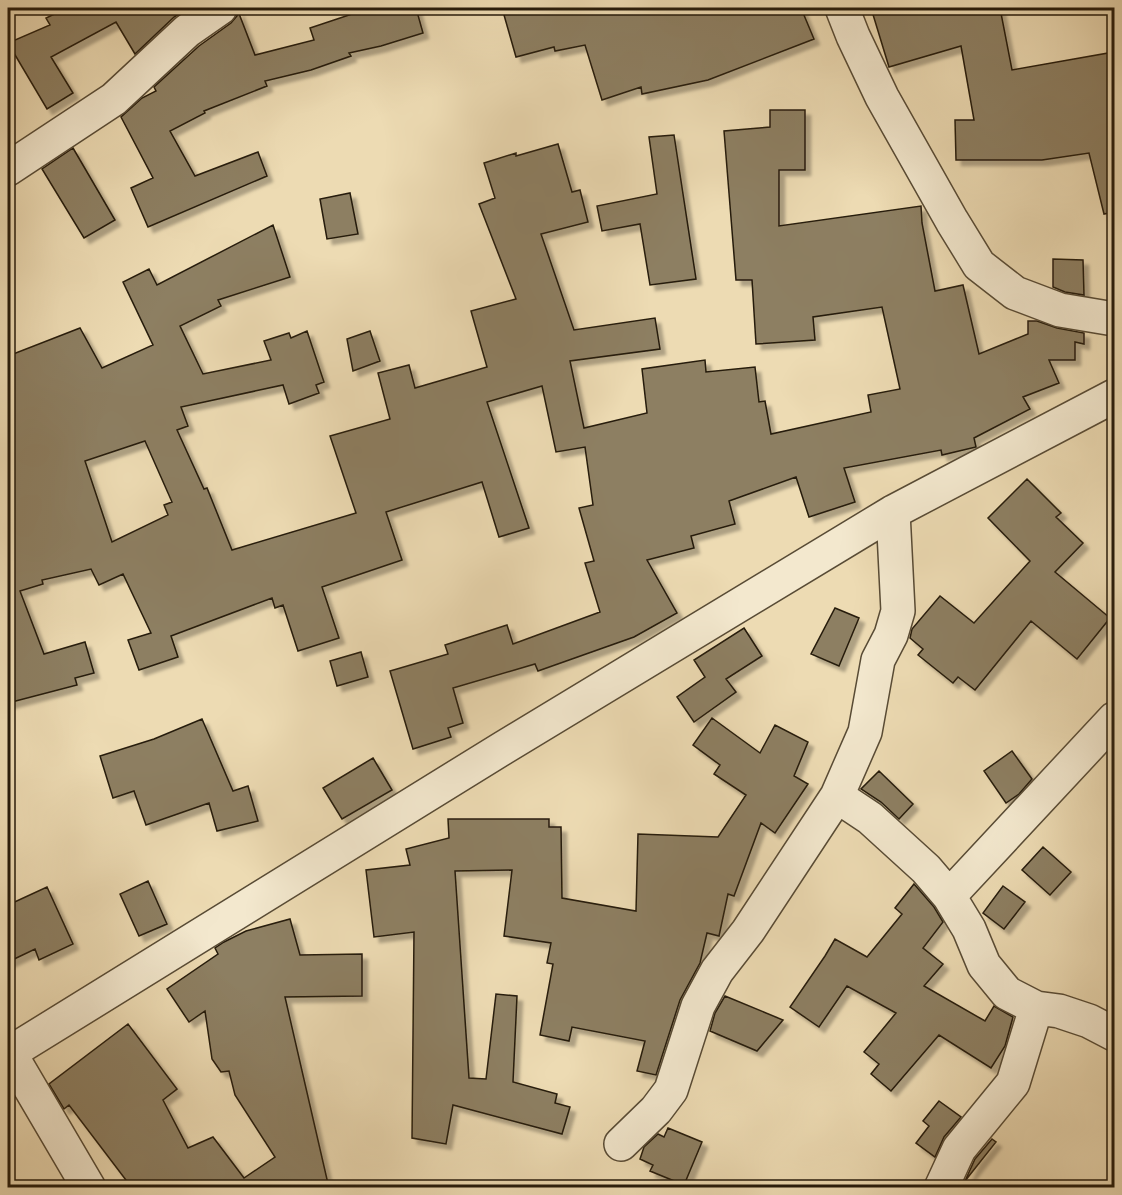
<svg xmlns="http://www.w3.org/2000/svg" width="1122" height="1195" viewBox="0 0 1122 1195" font-family="'IM FELL Great Primer',serif">
<style>
.building{fill:#8d7f62;stroke:#261b0b;stroke-width:1.5;fill-rule:evenodd;filter:url(#shadow)}
.lines{fill:none;stroke-linecap:round;stroke-linejoin:round}
.street-casing{stroke:#584b35;stroke-width:36}
.street{stroke:#f3e8ce;stroke-width:33}
</style>
<defs>
<filter id="shadow"><feDropShadow dx="5.5" dy="5.5" stdDeviation="1.5" flood-color="#0004"/></filter>
</defs>
<rect width="100%" height="100%" fill="#eddbb3"/>
<filter id="stains"><feTurbulence type="fractalNoise" baseFrequency=".00333" numOctaves="4"/><feColorMatrix values="0 0 0 0 .2 0 0 0 0 .09 0 0 0 0 .02 0 0 0 .5 -.17"/></filter>
<radialGradient id="worn" r=".72"><stop offset=".6" stop-color="#630" stop-opacity="0"/><stop offset="1" stop-color="#630" stop-opacity=".3"/></radialGradient>
<!-- building -->
<path class="building" d="M 67,8 L 188,8 L 174,17 L 135,54 L 116,22 L 51,57 L 73,93 L 47,109 L 8,43 L 50,25 L 46,18 Z
M 370,8 L 416,8 L 423,33 L 381,46 L 349,53 L 351,56 L 311,70 L 265,81 L 267,86 L 204,111 L 205,113 L 170,131 L 195,176 L 258,152 L 267,176 L 148,227 L 131,188 L 153,178 L 121,117 L 142,98 L 156,91 L 154,87 L 199,46 L 231,23 L 237,16 L 238,11 L 255,55 L 314,40 L 310,28 Z
M 502,8 L 801,8 L 814,39 L 708,80 L 642,94 L 641,87 L 602,100 L 585,45 L 555,51 L 554,47 L 516,57 Z
M 871,8 L 1000,8 L 1012,70 L 1114,52 L 1114,212 L 1104,214 L 1089,153 L 1042,160 L 956,160 L 955,120 L 974,120 L 961,46 L 889,67 Z
M 770,110 L 805,110 L 805,170 L 779,170 L 779,226 L 921,206 L 922,223 L 935,291 L 963,285 L 979,354 L 1028,334 L 1028,321 L 1037,321 L 1057,328 L 1084,333 L 1084,344 L 1075,342 L 1075,360 L 1049,360 L 1059,383 L 1023,397 L 1030,409 L 974,438 L 976,447 L 942,455 L 941,450 L 844,468 L 855,502 L 809,517 L 796,477 L 729,501 L 735,524 L 691,536 L 694,548 L 647,560 L 677,613 L 634,637 L 538,671 L 535,664 L 453,688 L 463,723 L 448,728 L 451,737 L 413,749 L 390,671 L 448,654 L 445,645 L 507,625 L 513,644 L 600,612 L 585,563 L 594,561 L 579,508 L 593,505 L 585,447 L 556,452 L 542,386 L 487,402 L 529,528 L 499,537 L 482,482 L 386,512 L 402,560 L 322,587 L 339,638 L 298,651 L 283,605 L 275,608 L 272,598 L 171,636 L 178,657 L 139,670 L 128,640 L 151,633 L 123,574 L 99,585 L 91,569 L 42,580 L 43,584 L 20,591 L 44,654 L 85,642 L 94,673 L 75,678 L 77,685 L 8,703 L 8,356 L 80,328 L 102,368 L 153,345 L 123,282 L 149,269 L 157,285 L 273,225 L 290,277 L 218,300 L 221,306 L 180,326 L 203,374 L 271,360 L 264,341 L 289,333 L 291,338 L 307,331 L 324,382 L 316,385 L 319,393 L 289,404 L 283,385 L 181,407 L 188,426 L 177,430 L 204,489 L 207,488 L 232,550 L 356,513 L 330,436 L 390,419 L 378,373 L 409,365 L 415,388 L 487,367 L 471,311 L 516,299 L 479,204 L 495,198 L 484,163 L 516,153 L 516,156 L 558,144 L 572,192 L 580,190 L 588,222 L 541,234 L 574,330 L 655,318 L 660,349 L 570,361 L 584,428 L 647,413 L 642,369 L 705,360 L 706,372 L 755,367 L 759,402 L 765,401 L 771,434 L 871,412 L 868,395 L 900,389 L 882,307 L 813,317 L 815,340 L 756,344 L 752,280 L 736,280 L 724,131 L 770,127 ZM 145,441 L 172,502 L 164,505 L 168,515 L 112,542 L 85,461 Z
M 674,135 L 696,279 L 650,285 L 640,224 L 602,231 L 597,206 L 657,194 L 649,137 Z
M 73,148 L 115,220 L 84,238 L 42,169 Z
M 350,193 L 358,234 L 327,239 L 320,199 Z
M 1053,259 L 1083,260 L 1084,295 L 1065,292 L 1053,287 Z
M 370,331 L 380,361 L 353,371 L 347,339 Z
M 1027,479 L 1061,513 L 1056,517 L 1083,543 L 1055,572 L 1110,618 L 1077,659 L 1031,621 L 975,690 L 958,677 L 953,683 L 918,655 L 923,649 L 910,638 L 912,629 L 940,596 L 974,623 L 1030,561 L 988,518 Z
M 835,608 L 859,618 L 839,666 L 811,654 Z
M 744,628 L 762,656 L 726,679 L 736,692 L 694,722 L 677,697 L 705,677 L 694,660 Z
M 361,652 L 368,677 L 337,686 L 330,661 Z
M 712,718 L 760,753 L 775,725 L 808,742 L 794,776 L 808,784 L 775,833 L 761,823 L 734,896 L 728,894 L 719,936 L 707,933 L 700,963 L 680,1000 L 656,1075 L 637,1071 L 645,1041 L 572,1027 L 569,1041 L 540,1035 L 553,964 L 547,963 L 551,943 L 504,936 L 512,870 L 455,871 L 469,1078 L 486,1079 L 496,994 L 517,996 L 513,1082 L 557,1094 L 555,1103 L 570,1107 L 562,1134 L 453,1105 L 446,1144 L 412,1138 L 414,932 L 374,937 L 366,870 L 410,865 L 406,849 L 449,838 L 448,819 L 549,819 L 549,827 L 561,827 L 562,898 L 636,911 L 638,834 L 718,837 L 746,795 L 714,774 L 720,765 L 693,745 Z
M 202,719 L 233,791 L 248,786 L 258,821 L 217,831 L 209,803 L 146,825 L 134,791 L 113,798 L 100,756 L 154,739 Z
M 1012,751 L 1032,779 L 1019,794 L 1006,803 L 984,771 Z
M 373,758 L 392,790 L 342,819 L 323,788 Z
M 879,771 L 913,804 L 899,819 L 881,802 L 861,789 Z
M 1043,847 L 1071,872 L 1050,895 L 1022,870 Z
M 148,881 L 167,924 L 139,936 L 120,894 Z
M 914,884 L 934,907 L 943,922 L 923,948 L 943,964 L 924,986 L 985,1021 L 994,1006 L 1013,1017 L 1005,1046 L 991,1068 L 939,1035 L 891,1091 L 871,1074 L 879,1064 L 864,1052 L 896,1013 L 847,986 L 819,1027 L 790,1007 L 825,956 L 835,939 L 867,957 L 902,914 L 895,908 Z
M 1003,886 L 1025,902 L 1004,929 L 983,913 Z
M 47,887 L 73,944 L 39,960 L 35,949 L 8,962 L 8,905 Z
M 290,919 L 300,955 L 362,954 L 362,996 L 285,997 L 329,1188 L 132,1188 L 69,1105 L 64,1109 L 49,1084 L 128,1024 L 177,1089 L 163,1100 L 188,1148 L 213,1137 L 244,1178 L 275,1157 L 235,1095 L 229,1071 L 221,1072 L 212,1059 L 205,1011 L 189,1022 L 167,989 L 218,954 L 215,948 L 224,942 L 246,931 Z
M 725,996 L 783,1020 L 757,1051 L 710,1031 L 715,1013 Z
M 939,1101 L 961,1117 L 944,1137 L 935,1157 L 916,1143 L 929,1126 L 923,1121 Z
M 668,1128 L 702,1142 L 684,1185 L 650,1171 L 653,1165 L 640,1159 L 644,1147 L 658,1134 L 664,1137 Z
M 992,1139 L 996,1142 L 965,1181 L 975,1159 Z"/>
<g class="lines">
<!-- street casing -->
<g class="street-casing">
<path id="street" d="M 842,8 L 853,36 L 882,97 L 952,221 L 979,265 L 1015,293 L 1060,310 L 1114,319
M 8,169 L 114,99 L 187,31 L 220,8
M 837,796 L 870,818 L 926,869 L 949,896 L 969,929 L 984,965 L 1007,993 L 1036,1008 L 1059,1011 L 1089,1021 L 1114,1034
M 949,896 L 1114,719
M 8,1050 L 89,1188
M 8,1054 L 503,748 L 893,512 L 1114,396
M 621,1144 L 656,1110 L 671,1090 L 698,1006 L 717,971 L 748,931 L 837,796 L 865,732 L 878,660 L 891,635 L 898,611 L 893,512
M 941,1188 L 959,1149 L 1013,1083 L 1036,1008"/>
</g>
<!-- street -->
<use href="#street" class="street"/>
</g>
<!-- margin -->
<rect width="1122" height="1195" fill="none" stroke="#eddbb3" stroke-width="30"/>
<rect x="9" y="9" width="1104" height="1177" fill="none" stroke="#261b0b" stroke-width="3"/>
<rect x="15" y="15" width="1092" height="1165" fill="none" stroke="#261b0b" stroke-width="1.5"/>
<rect width="100%" height="100%" filter="url(#stains)"/>
<rect width="100%" height="100%" fill="url(#worn)"/>
</svg>
